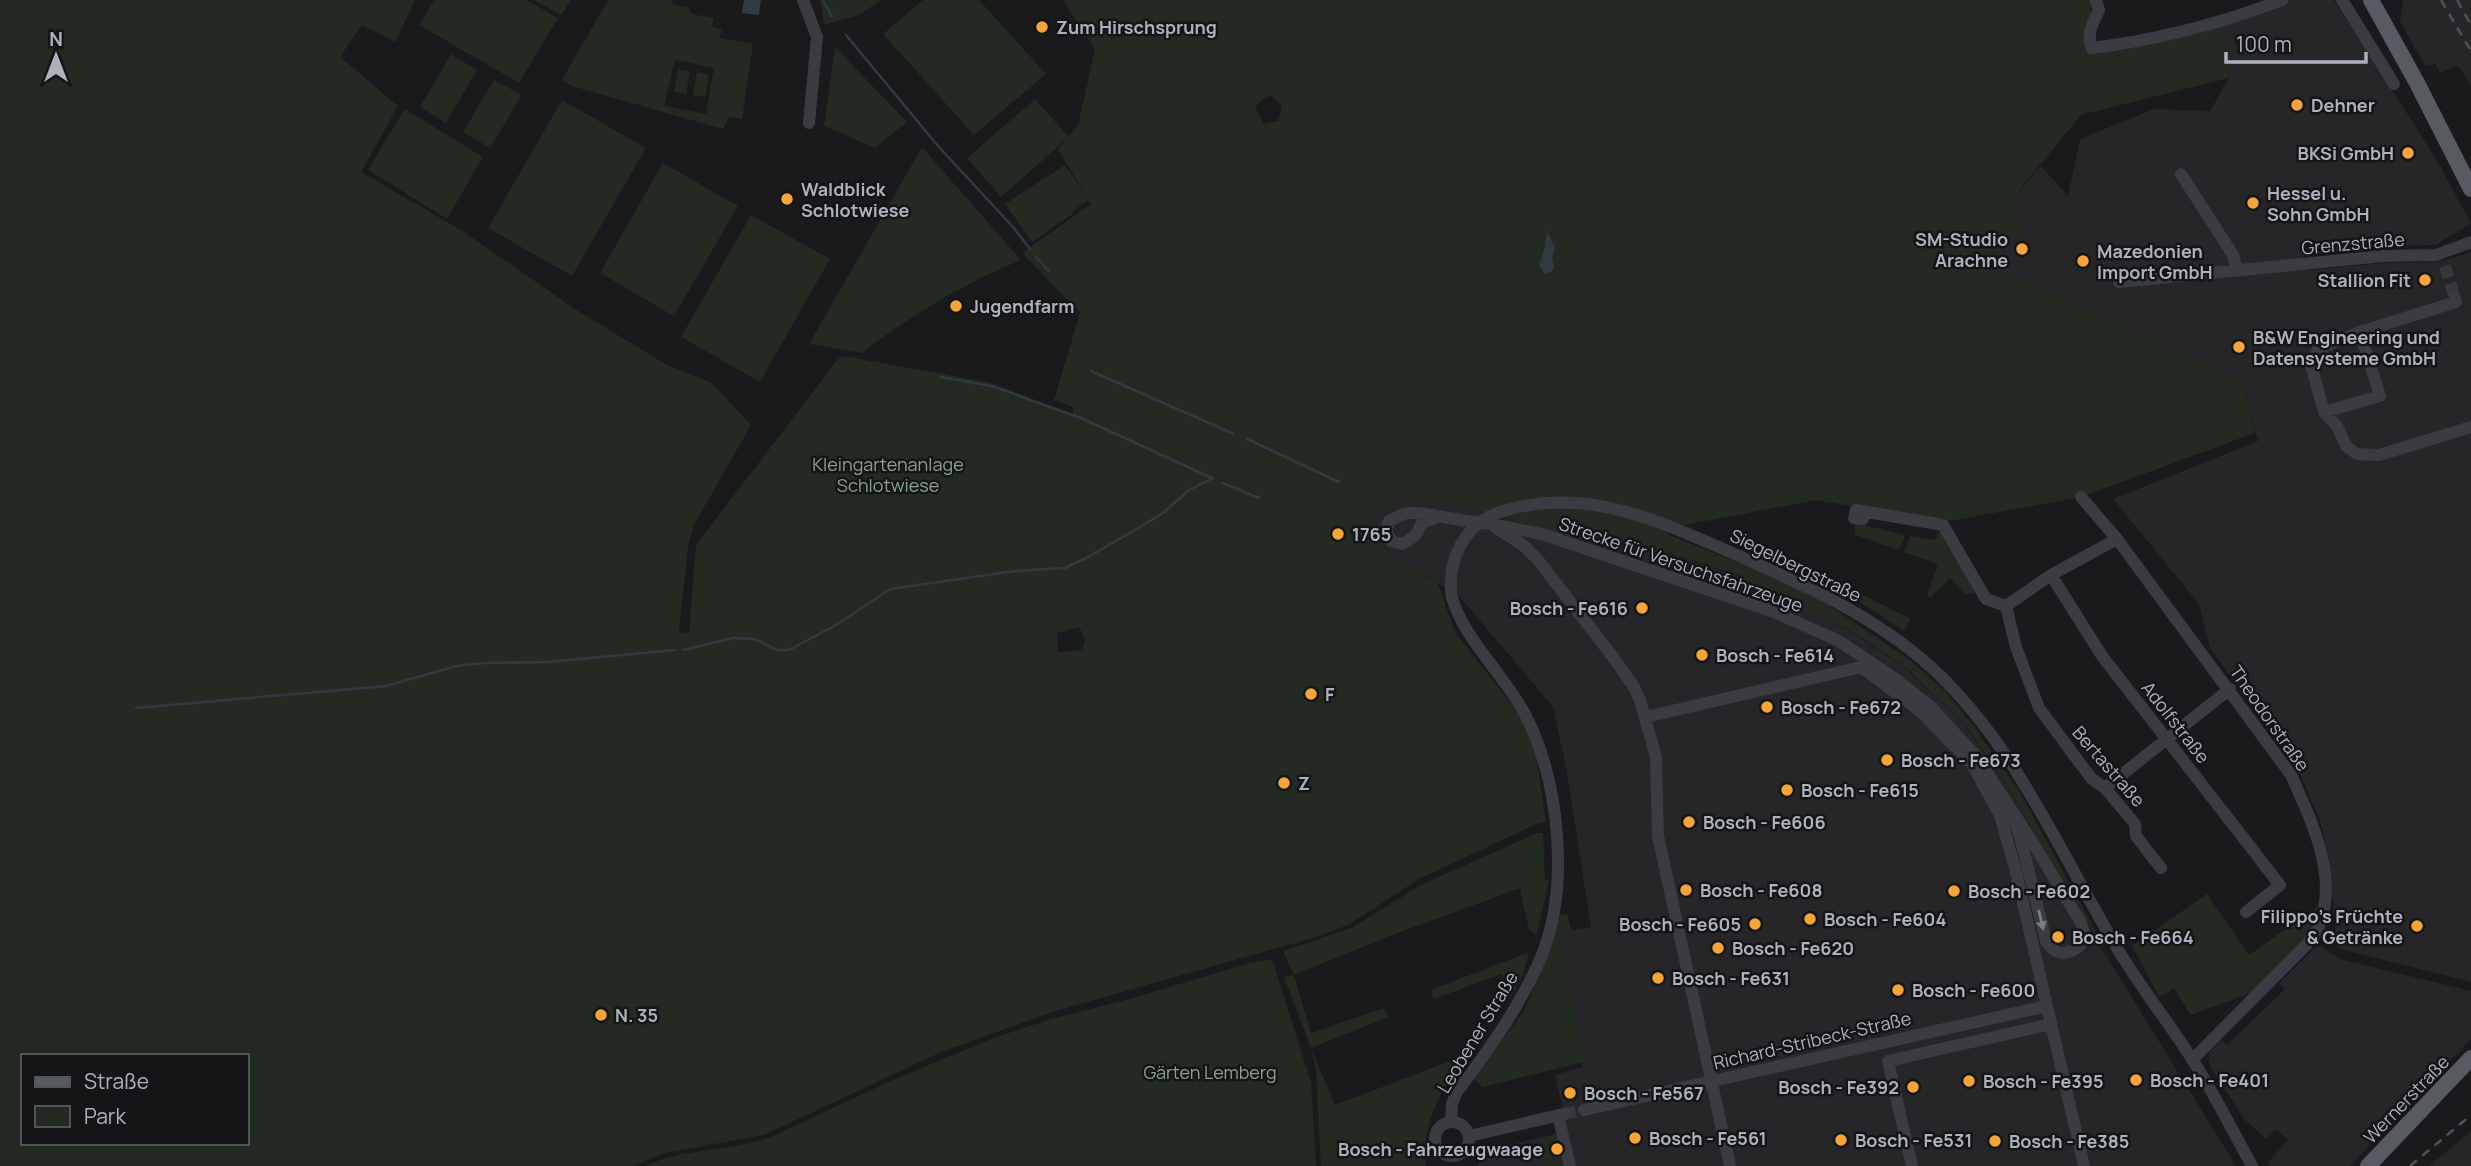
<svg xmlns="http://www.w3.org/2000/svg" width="2471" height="1166" viewBox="0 0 2471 1166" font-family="Manrope,sans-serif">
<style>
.built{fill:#262629}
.green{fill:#222a22;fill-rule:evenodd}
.water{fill:#2f3b41}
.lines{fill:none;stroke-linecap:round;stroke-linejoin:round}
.stream{stroke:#2f3b41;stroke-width:2.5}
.minor-tunnel{stroke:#37383c;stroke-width:12;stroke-dasharray:12 6;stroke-linecap:butt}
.minor{stroke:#3b3c41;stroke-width:12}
.major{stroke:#575a60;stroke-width:16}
.rail{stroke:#4e5156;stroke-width:2.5;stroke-dasharray:9 7;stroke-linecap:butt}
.minor-bridge{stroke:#3b3c41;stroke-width:12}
.oneway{fill:#797d85}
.poi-dot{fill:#f3a53b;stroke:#151517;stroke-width:2.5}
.labels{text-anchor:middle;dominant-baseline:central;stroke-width:5;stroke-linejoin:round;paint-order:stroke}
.poi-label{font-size:18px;font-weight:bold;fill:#acb2bc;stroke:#151517;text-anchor:start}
.street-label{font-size:18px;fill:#acb2bc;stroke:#151517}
.park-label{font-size:18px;fill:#85a684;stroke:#151517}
</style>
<rect width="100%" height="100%" fill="#1a1a1c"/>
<!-- built -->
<path class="built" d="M 2292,0 L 2334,0 L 2435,157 L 2471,223 L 2436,245 L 2386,246 L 2302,256 L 2311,270 L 2384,263 L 2438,262 L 2471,252 L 2471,982 L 2337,948 L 2329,858 L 2320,821 L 2298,769 L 2210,648 L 2199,604 L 2113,499 L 2258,441 L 2242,382 L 1983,260 L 2026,232 L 2008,204 L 2041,166 L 2068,196 L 2080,139 L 2154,109 L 2210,111 L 2229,78 L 2222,24 Z
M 2403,0 L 2471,0 L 2471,87 L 2458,65 L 2440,73 L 2435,64 L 2425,66 L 2400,21 Z
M 1428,497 L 1589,542 L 1596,529 L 1741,577 L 1737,591 L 1807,608 L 1859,637 L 1904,667 L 1966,727 L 2014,797 L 2052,868 L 2236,1166 L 1479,1166 L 1477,1155 L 1483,1150 L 1568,1132 L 1555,1075 L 1583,1067 L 1564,1015 L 1557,932 L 1591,927 L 1566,767 L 1553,707 L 1459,596 L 1389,554 L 1370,528 L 1386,499 Z
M 2316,947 L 2321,947 L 2340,959 L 2471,991 L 2471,1039 L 2350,1166 L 2269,1166 L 2267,1163 L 2288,1140 L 2276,1129 L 2266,1139 L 2245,1120 L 2212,1070 L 2209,1062 L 2209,1053 L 2221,1040 L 2227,1045 L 2285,989 L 2279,983 Z
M 2471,1131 L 2471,1166 L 2429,1166 L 2436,1160 Z"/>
<!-- green -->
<path class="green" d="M 0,0 L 415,0 L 395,42 L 362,25 L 340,57 L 398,106 L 361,172 L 461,230 L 575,309 L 667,365 L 712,383 L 751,425 L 694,525 L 688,546 L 679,632 L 689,633 L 696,545 L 838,359 L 843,356 L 992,383 L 1073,416 L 1073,407 L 1054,400 L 1080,313 L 1022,253 L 1091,204 L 1088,200 L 1073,211 L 1074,213 L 1032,242 L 1005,204 L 1065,165 L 1087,197 L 1058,150 L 1078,125 L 1095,49 L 1063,0 L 2091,0 L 2092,51 L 2222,24 L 2229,78 L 2081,115 L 2008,204 L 2026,232 L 1984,260 L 2242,382 L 2255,433 L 2081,497 L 1945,522 L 1816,500 L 1669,528 L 1667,534 L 1786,582 L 1817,597 L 1910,660 L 1945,691 L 1973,725 L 2021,794 L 2114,965 L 2052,867 L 2014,797 L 1967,727 L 1905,667 L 1859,636 L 1807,608 L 1738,590 L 1741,576 L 1596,529 L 1590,542 L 1428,497 L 1386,499 L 1370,529 L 1389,554 L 1438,584 L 1455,632 L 1522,718 L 1536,754 L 1546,822 L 1536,824 L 1419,879 L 1350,924 L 1320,936 L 1052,1012 L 939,1053 L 764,1135 L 665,1153 L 635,1166 L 0,1166 ZM 1271,96 L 1282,106 L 1278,121 L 1264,124 L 1255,107 L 1266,97 ZM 1079,627 C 1083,635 1088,641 1081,650 L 1058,652 L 1057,633 ZM 23,1056 L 247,1056 L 247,1143 L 23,1143 Z
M 434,0 L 527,0 L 558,18 L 519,83 L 419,25 Z
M 534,0 L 571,0 L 561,15 Z
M 608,0 L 672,0 L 673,4 L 688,7 L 692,14 L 714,18 L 712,27 L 722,30 L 719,38 L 753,44 L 742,119 L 729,117 L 723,129 L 572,86 L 562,80 ZM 675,60 L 714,68 L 706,114 L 664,106 Z
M 820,0 L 881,0 L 859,15 L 824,25 Z
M 923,0 L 979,0 L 1046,74 L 974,135 L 883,34 Z
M 835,47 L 907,122 L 875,148 L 824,126 Z
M 451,54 L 477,70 L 446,123 L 420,107 Z
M 678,69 L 690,71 L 686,94 L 674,92 Z
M 697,72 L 709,74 L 705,97 L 693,95 Z
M 494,80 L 522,95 L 490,148 L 463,132 Z
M 1035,99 L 1069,137 L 1001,197 L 967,158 Z
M 562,100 L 646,148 L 572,276 L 488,228 Z
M 405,109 L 483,157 L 447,219 L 368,170 Z
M 922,147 L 1021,260 C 965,283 910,316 862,353 L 809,344 Z
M 663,163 L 738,206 L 674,316 L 600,273 Z
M 751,215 L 830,259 L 760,382 L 681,337 Z
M 1855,523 L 1905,535 L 1899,550 L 1855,535 Z
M 1938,532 L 1943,533 L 1977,591 L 1967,595 L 1950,578 L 1930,598 L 1927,595 L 1938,564 L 1904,552 L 1910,536 L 1935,540 Z
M 1842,584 L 1911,619 L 1904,631 L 1840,589 Z
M 1537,833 L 1543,833 L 1545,880 L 1549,880 L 1537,935 L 1529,930 L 1520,889 L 1526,886 L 1392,935 L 1294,975 L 1311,1033 L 1384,1008 L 1389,1017 L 1311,1048 L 1335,1105 L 1450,1061 L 1456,1072 C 1433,1102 1424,1128 1426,1166 L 1321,1166 L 1316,1070 L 1311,1048 L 1284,977 L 1294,975 L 1283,951 L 1351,928 L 1421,885 Z
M 2207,894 L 2249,955 L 2318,906 L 2313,931 L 2251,993 L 2191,1015 L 2174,989 L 2159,997 L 2132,946 Z
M 1567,914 L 1571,930 L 1560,935 L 1584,1062 L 1483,1087 L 1474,1079 L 1523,1012 L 1545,963 L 1560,915 Z
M 1529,952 L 1523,975 L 1510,999 L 1501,993 L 1501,991 L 1514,985 L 1510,978 L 1505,980 L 1501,974 L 1434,999 L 1431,990 Z
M 1272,959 L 1311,1082 L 1316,1166 L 645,1166 C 684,1148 730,1151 771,1137 L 897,1078 L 997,1037 L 1051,1019 L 1126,1000 L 1250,963 Z
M 1556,1134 L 1558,1143 L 1553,1145 L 1555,1155 L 1561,1154 L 1562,1161 L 1559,1166 L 1546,1166 L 1538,1138 Z"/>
<!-- water -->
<path class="water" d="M 744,0 L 761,0 L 759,15 L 742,13 Z
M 1547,230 L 1555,248 L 1552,257 L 1554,268 L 1551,272 L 1545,274 L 1539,265 L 1545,247 Z"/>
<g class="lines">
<!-- stream -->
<path class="stream" d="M 824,2 L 832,17
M 846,35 L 938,146 L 1013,227 L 1030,249
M 1035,256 L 1049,271
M 1091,371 L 1234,434
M 941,377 L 992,386 L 1083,419 L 1212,478
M 1247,439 L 1339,482
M 1223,483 L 1259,498
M 684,650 L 733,638 L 755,639 L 777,650 L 789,650 L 836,625 L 890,589 L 1015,571 L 1065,568 L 1090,556 L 1135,530 L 1163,513 L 1189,490 L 1213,478
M 136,708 L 386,686 L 457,666 L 484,663 L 548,662 L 675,650"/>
<!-- minor-tunnel -->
<path class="minor-tunnel" d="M 2445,266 L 2455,298
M 1564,1114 L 1584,1110"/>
<!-- minor -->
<path class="minor" d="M 803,0 L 817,37 L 809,123
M 2096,0 L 2099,10 C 2093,22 2086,35 2092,48 C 2157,40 2222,23 2282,0
M 2342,0 L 2394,84
M 2181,174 L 2233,255 L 2237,271
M 2119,282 L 2383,256 L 2436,255 L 2471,242
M 2360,332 L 2380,396 L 2324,412 L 2311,365 L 2318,349 L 2360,332 L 2456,302 L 2455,298
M 2324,412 L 2337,426 L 2346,446 L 2357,454 L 2379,455 L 2471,427
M 2081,497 L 2117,539 L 2291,775 C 2313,824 2343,885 2314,937 L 2192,1060
M 1503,511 C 1578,488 1646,515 1714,545 C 1791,579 1869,611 1932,668 C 2017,746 2061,856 2120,953 C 2142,989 2169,1023 2192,1059 C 2214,1093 2232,1130 2252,1166
M 1866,512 L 1863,519 L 1854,518 L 1856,510 L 1943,525 L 1986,599 L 2006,606 L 2016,647 L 2039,708 L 2091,778 L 2105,788 L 2135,824 L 2136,836 L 2161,868
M 1437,517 L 1421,524 L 1416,535 L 1403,544 L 1391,541 L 1386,530 L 1389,521 C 1396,518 1403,513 1409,513 C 1422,512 1436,516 1448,518 C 1480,523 1513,527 1545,535 L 1774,612 L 1839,641 L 1897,680 L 1932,708 L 1976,756 L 2033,843 L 2081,923 C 2082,927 2084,931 2084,935 C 2084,948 2065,958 2054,950 C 2050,948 2049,944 2046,941 L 2020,836 L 2009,807
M 1496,528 L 1523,545 L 1538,560 L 1613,657 L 1634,687 L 1640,700 L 1656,757 L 1658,836 L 1730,1166
M 2051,575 L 2102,656 L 2280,885 L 2246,912
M 2006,606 L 2051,575 L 2117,539
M 1646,717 L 1861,667 L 1920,711 L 1972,764 L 2000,815 L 2015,868 L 2084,1166
M 2105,788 L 2230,689
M 1584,1110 L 2047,1006
M 1558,1115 L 1570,1166
M1435 1139a17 17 0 1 1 34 0a17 17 0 1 1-34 0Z
M 1451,1122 L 1452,1104 L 1457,1092 C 1488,1051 1518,1009 1539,962 C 1571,890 1560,783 1525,714 C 1503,673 1466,642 1452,598
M 1469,1136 L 1564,1114
M 1912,1166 L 1888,1061 L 2051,1024"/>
<!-- major -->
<path class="major" d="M 2371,0 L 2417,83 L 2471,189
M 2368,1166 L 2471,1058"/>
<!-- rail -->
<path class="rail" d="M 2441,0 L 2471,51
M 2457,0 L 2471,25
M 2410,1166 L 2471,1115"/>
<!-- minor-bridge -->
<path class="minor-bridge" d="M 1452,598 C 1446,560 1465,522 1503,511"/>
</g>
<!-- one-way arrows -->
<defs><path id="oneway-solid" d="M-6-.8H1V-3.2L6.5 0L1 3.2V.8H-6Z" transform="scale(1.75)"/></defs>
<use class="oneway" href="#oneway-solid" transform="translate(2041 920) rotate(77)"/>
<!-- markers -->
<g class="poi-dot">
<circle cx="1042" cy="27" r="7"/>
<circle cx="2297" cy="105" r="7"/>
<circle cx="2408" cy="153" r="7"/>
<circle cx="787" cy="199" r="7"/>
<circle cx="2253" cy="203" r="7"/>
<circle cx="2022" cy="249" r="7"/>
<circle cx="2083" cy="261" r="7"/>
<circle cx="2425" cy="280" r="7"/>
<circle cx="956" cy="306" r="7"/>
<circle cx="2239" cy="347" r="7"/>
<circle cx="1338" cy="534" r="7"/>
<circle cx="1642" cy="608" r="7"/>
<circle cx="1702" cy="655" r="7"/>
<circle cx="1311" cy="694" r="7"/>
<circle cx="1767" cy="707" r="7"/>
<circle cx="1887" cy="760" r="7"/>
<circle cx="1284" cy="783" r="7"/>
<circle cx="1787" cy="790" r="7"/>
<circle cx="1689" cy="822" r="7"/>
<circle cx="1686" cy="890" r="7"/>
<circle cx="1954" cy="891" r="7"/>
<circle cx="1810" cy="919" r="7"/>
<circle cx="1755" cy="924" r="7"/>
<circle cx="2417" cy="926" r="7"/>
<circle cx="2058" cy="937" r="7"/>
<circle cx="1718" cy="948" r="7"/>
<circle cx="1658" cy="978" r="7"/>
<circle cx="1898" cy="990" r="7"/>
<circle cx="601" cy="1015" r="7"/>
<circle cx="2136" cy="1080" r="7"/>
<circle cx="1969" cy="1081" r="7"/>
<circle cx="1913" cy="1087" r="7"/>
<circle cx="1570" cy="1093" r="7"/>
<circle cx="1635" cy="1138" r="7"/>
<circle cx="1841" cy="1140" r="7"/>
<circle cx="1995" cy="1141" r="7"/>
<circle cx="1557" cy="1149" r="7"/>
</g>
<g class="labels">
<!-- poi labels -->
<g class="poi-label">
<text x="1056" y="27">Zum Hirschsprung</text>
<text x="2311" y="105">Dehner</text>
<text x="2394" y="153" text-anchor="end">BKSi GmbH</text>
<text x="801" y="189">Waldblick<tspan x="801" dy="21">Schlotwiese</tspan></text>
<text x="2267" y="193">Hessel u.<tspan x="2267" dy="21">Sohn GmbH</tspan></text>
<text x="2008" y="239" text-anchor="end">SM-Studio<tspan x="2008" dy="21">Arachne</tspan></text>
<text x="2097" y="251">Mazedonien<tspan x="2097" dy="21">Import GmbH</tspan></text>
<text x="2411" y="280" text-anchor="end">Stallion Fit</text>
<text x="970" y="306">Jugendfarm</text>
<text x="2253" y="337">B&amp;W Engineering und<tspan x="2253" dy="21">Datensysteme GmbH</tspan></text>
<text x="1352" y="534">1765</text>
<text x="1628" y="608" text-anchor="end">Bosch - Fe616</text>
<text x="1716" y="655">Bosch - Fe614</text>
<text x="1325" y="694">F</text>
<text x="1781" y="707">Bosch - Fe672</text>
<text x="1901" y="760">Bosch - Fe673</text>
<text x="1298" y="783">Z</text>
<text x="1801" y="790">Bosch - Fe615</text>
<text x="1703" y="822">Bosch - Fe606</text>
<text x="1700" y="890">Bosch - Fe608</text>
<text x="1968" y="891">Bosch - Fe602</text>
<text x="2403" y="916" text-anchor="end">Filippo’s Früchte<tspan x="2403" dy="21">&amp; Getränke</tspan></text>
<text x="1824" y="919">Bosch - Fe604</text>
<text x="1741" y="924" text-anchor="end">Bosch - Fe605</text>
<text x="2072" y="937">Bosch - Fe664</text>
<text x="1732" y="948">Bosch - Fe620</text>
<text x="1672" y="978">Bosch - Fe631</text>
<text x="1912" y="990">Bosch - Fe600</text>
<text x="615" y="1015">N. 35</text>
<text x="2150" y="1080">Bosch - Fe401</text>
<text x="1983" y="1081">Bosch - Fe395</text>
<text x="1899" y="1087" text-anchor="end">Bosch - Fe392</text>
<text x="1584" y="1093">Bosch - Fe567</text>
<text x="1649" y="1138">Bosch - Fe561</text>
<text x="1855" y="1140">Bosch - Fe531</text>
<text x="2009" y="1141">Bosch - Fe385</text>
<text x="1543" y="1149" text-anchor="end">Bosch - Fahrzeugwaage</text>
</g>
<!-- street labels -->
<g class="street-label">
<text transform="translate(2353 243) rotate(-5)">Grenzstraße</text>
<text transform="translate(1681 564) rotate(19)">Strecke für Versuchsfahrzeuge</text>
<text transform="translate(1796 565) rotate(26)">Siegelbergstraße</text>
<text transform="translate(2270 718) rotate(55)">Theodorstraße</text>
<text transform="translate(2176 722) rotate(52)">Adolfstraße</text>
<text transform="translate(2109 766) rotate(49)">Bertastraße</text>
<text transform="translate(1477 1032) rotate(-59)">Leobener Straße</text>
<text transform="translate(1812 1040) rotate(-13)">Richard-Stribeck-Straße</text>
<text transform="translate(2406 1099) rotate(-46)">Wernerstraße</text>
</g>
<!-- park labels -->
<g class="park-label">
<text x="888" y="464">Kleingartenanlage<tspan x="888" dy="21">Schlotwiese</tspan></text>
<text x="1210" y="1072">Gärten Lemberg</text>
</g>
</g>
<!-- legend -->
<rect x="21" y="1054" width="228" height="91" fill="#151517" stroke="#515459" stroke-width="2"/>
<rect x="35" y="1077" width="35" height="10" fill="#575a60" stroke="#515459" stroke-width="2"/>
<text x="84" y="1089" font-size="21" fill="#acb2bc">Straße</text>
<rect x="35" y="1106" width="35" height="21" fill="#222a22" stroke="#515459" stroke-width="2"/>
<text x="84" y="1124" font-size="21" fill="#acb2bc">Park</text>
<!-- north arrow -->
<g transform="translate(56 56)" stroke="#151517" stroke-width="5" paint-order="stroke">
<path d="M0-5L12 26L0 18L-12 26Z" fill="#acb2bc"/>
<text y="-10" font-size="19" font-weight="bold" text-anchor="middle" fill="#acb2bc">N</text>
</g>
<!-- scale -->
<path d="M2226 52v10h140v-10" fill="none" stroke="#acb2bc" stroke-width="3.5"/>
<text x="2236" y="52" font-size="21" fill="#acb2bc" stroke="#151517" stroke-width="5" paint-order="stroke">100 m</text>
</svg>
